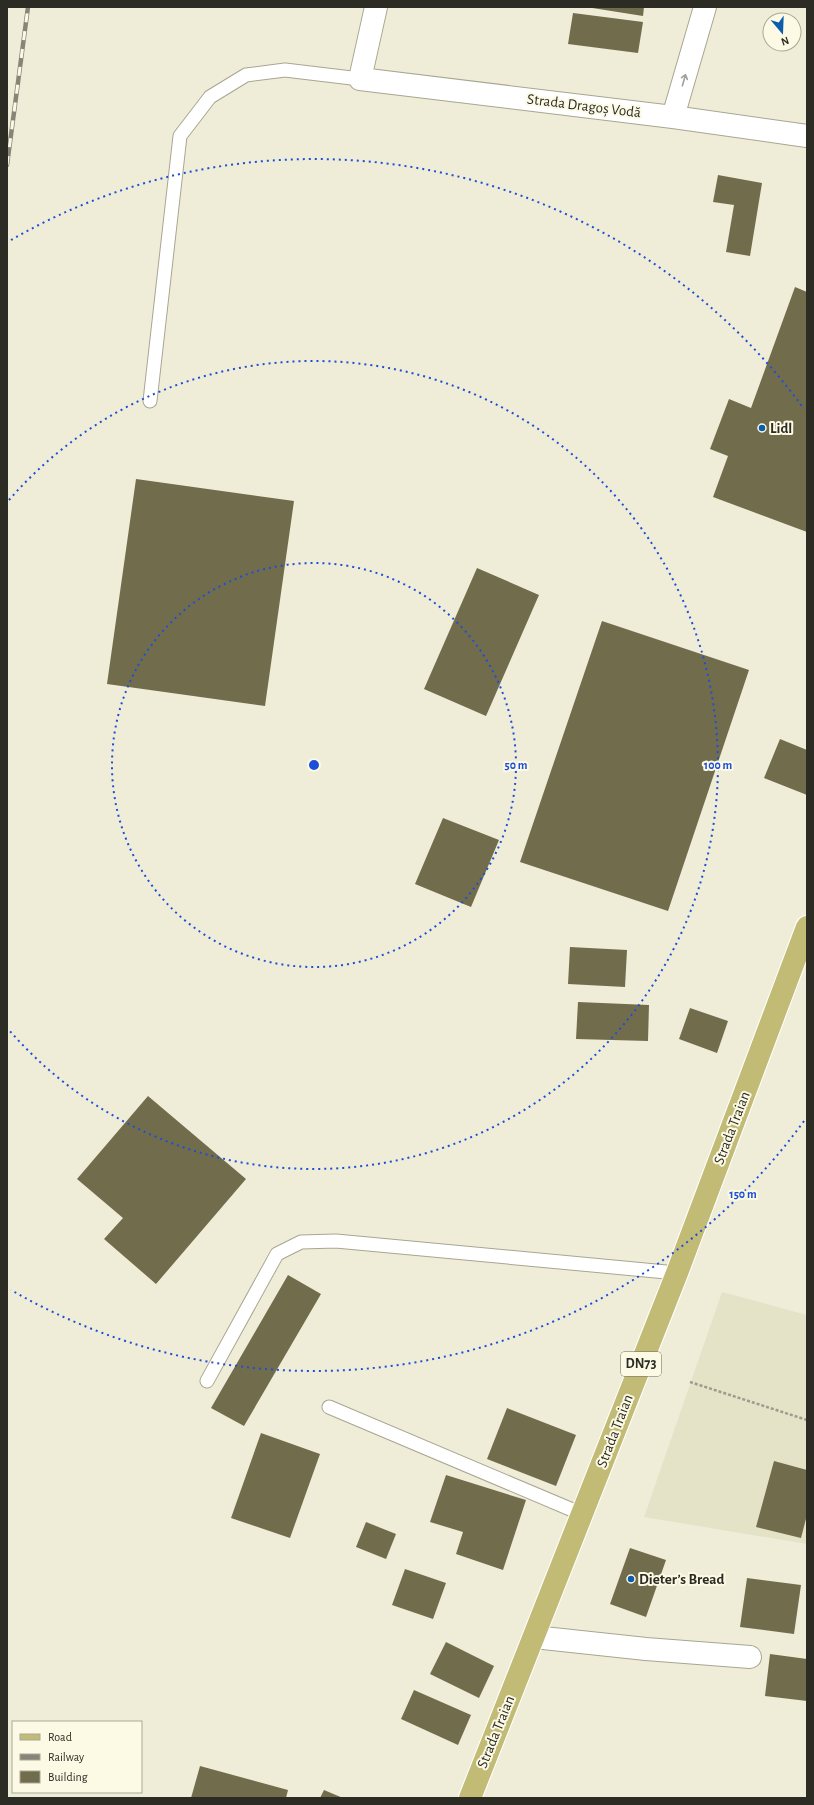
<svg xmlns="http://www.w3.org/2000/svg" width="814" height="1805" viewBox="0 0 814 1805" font-family="'Alegreya Sans',sans-serif">
<style>
.built{fill:#e5e3c7}
.building{fill:#716d4c}
.lines{fill:none;stroke-linecap:round;stroke-linejoin:round}
.service-casing{stroke:#a8a692;stroke-width:15}
.minor-casing{stroke:#a8a692;stroke-width:24}
.primary-casing{stroke:#fff;stroke-width:24}
.path{stroke:#9d9b8c;stroke-width:2.5;stroke-dasharray:3 2;stroke-linecap:butt}
.service{stroke:#fff;stroke-width:13}
.minor{stroke:#fff;stroke-width:22}
.primary{stroke:#c2bb75;stroke-width:22}
.rail-casing{stroke:#868577;stroke-width:4.5}
.rail{stroke:#fcfae5;stroke-width:3;stroke-dasharray:9;stroke-linecap:butt}
.oneway{stroke:#a0a09c}
.ring{fill:none;stroke:#1d4ed8;stroke-width:2;stroke-dasharray:2 4}
.poi-dot{fill:#0c5ead;stroke:#fcfae5;stroke-width:1.5}
.labels{text-anchor:middle;dominant-baseline:central;stroke-width:4;stroke-linejoin:round;paint-order:stroke}
.shield{fill:#fcfae5;stroke:#6b6a5e;stroke-width:1}
.shield-label{font-size:14px;font-weight:bold;fill:#2d2c24}
.street-label{font-size:15px;fill:#2d2c24;stroke:#fcfae5}
.poi-label{font-size:15px;font-weight:bold;fill:#2d2c24;stroke:#fcfae5;text-anchor:start}
.centre{fill:#1d4ed8;stroke:#fcfae5;stroke-width:2}
.ring-label{font-size:12px;text-anchor:middle;font-weight:bold;fill:#1d4ed8;stroke:#fcfae5;stroke-width:4;stroke-linejoin:round;paint-order:stroke}
</style>
<rect width="100%" height="100%" fill="#efedd8"/>
<!-- built -->
<path class="built" d="M 722,1292 L 807,1315 L 807,1544 L 644,1517 Z"/>
<!-- building -->
<path class="building" d="M 586,7 L 644,7 L 643,16 Z
M 573,13 L 643,22 L 638,53 L 568,44 Z
M 718,175 L 762,183 L 750,256 L 726,252 L 734,205 L 713,202 Z
M 795,287 L 807,292 L 807,532 L 713,497 L 728,456 L 710,449 L 729,399 L 751,408 Z
M 136,479 L 294,501 L 265,706 L 107,684 Z
M 477,568 L 539,595 L 486,716 L 424,689 Z
M 602,621 L 749,670 L 668,911 L 520,862 Z
M 780,739 L 807,750 L 807,795 L 764,778 Z
M 443,818 L 499,840 L 471,907 L 415,884 Z
M 570,947 L 627,950 L 625,987 L 568,984 Z
M 578,1002 L 649,1005 L 648,1041 L 576,1039 Z
M 690,1008 L 728,1021 L 717,1053 L 679,1039 Z
M 148,1096 L 246,1179 L 156,1284 L 104,1239 L 123,1218 L 77,1179 Z
M 288,1275 L 321,1294 L 244,1426 L 211,1408 Z
M 507,1408 L 576,1435 L 556,1486 L 487,1459 Z
M 261,1433 L 320,1454 L 290,1538 L 231,1518 Z
M 774,1461 L 807,1470 L 807,1515 L 801,1538 L 756,1527 Z
M 446,1475 L 526,1500 L 503,1570 L 456,1554 L 463,1532 L 430,1522 Z
M 366,1522 L 396,1534 L 386,1559 L 356,1547 Z
M 630,1548 L 666,1560 L 646,1617 L 610,1604 Z
M 405,1569 L 446,1583 L 433,1619 L 392,1605 Z
M 747,1578 L 801,1585 L 794,1634 L 740,1627 Z
M 446,1642 L 494,1666 L 479,1698 L 430,1674 Z
M 770,1654 L 807,1659 L 807,1701 L 765,1696 Z
M 414,1690 L 471,1715 L 458,1745 L 401,1719 Z
M 200,1766 L 288,1790 L 286,1798 L 191,1798 Z
M 324,1790 L 343,1798 L 320,1798 Z"/>
<g class="lines">
<!-- service casing -->
<g class="service-casing">
<path id="service" d="M 150,401 L 180,136 L 210,97 L 246,75 L 285,70 L 360,79
M 207,1381 L 277,1254 L 301,1242 L 336,1241 L 677,1273
M 329,1407 L 582,1514"/>
</g>
<!-- minor casing -->
<g class="minor-casing">
<path id="minor" d="M 376,7 L 360,79 L 673,117 L 807,136
M 673,117 L 705,7
M 534,1637 L 646,1649 L 750,1657"/>
</g>
<!-- primary casing -->
<g class="primary-casing">
<path id="primary" d="M 470,1798 L 677,1273 L 807,927"/>
</g>
<!-- path -->
<path class="path" d="M 690,1382 L 807,1420"/>
<!-- service -->
<use href="#service" class="service"/>
<!-- minor -->
<use href="#minor" class="minor"/>
<!-- primary -->
<use href="#primary" class="primary"/>
<!-- rail casing -->
<g class="rail-casing">
<path id="rail" d="M 7,165 L 28,7"/>
</g>
<!-- rail -->
<use href="#rail" class="rail"/>
</g>
<!-- one-way arrows -->
<defs><path id="oneway-shaft" d="M-6 0H5M1.5-3L5.5 0L1.5 3" fill="none" stroke-width="1.6" stroke-linecap="round" stroke-linejoin="round"/></defs>
<use class="oneway" href="#oneway-shaft" transform="translate(684 80) rotate(-74)"/>
<!-- distance rings -->
<g class="ring">
<circle cx="314" cy="765" r="202"/>
<path d="M9 500A404 404 0 1 1 9 1030"/>
<path d="M804 1121A606 606 0 0 1 11 1290M11 240A606 606 0 0 1 804 409"/>
</g>
<!-- markers -->
<g class="poi-dot">
<circle cx="762" cy="428" r="4"/>
<circle cx="631" cy="1579" r="4"/>
</g>
<g class="labels">
<!-- shield labels -->
<rect class="shield" x="621" y="1352" width="40" height="24" rx="3"/>
<g class="shield-label">
<text x="641" y="1364">DN73</text>
</g>
<!-- street labels -->
<g class="street-label">
<text transform="translate(584 106) rotate(7)">Strada Dragoș Vodă</text>
<text transform="translate(732 1128) rotate(-69)">Strada Traian</text>
<text transform="translate(615 1431) rotate(-69)">Strada Traian</text>
<text transform="translate(496 1732) rotate(-68)">Strada Traian</text>
</g>
<!-- poi labels -->
<g class="poi-label">
<text x="770" y="428">Lidl</text>
<text x="639" y="1579">Dieter’s Bread</text>
</g>
</g>
<circle cx="314" cy="765" r="6" class="centre"/>
<g class="ring-label">
<text x="516" y="769">50 m</text>
<text x="718" y="769">100 m</text>
<text x="743" y="1198">150 m</text>
</g>
<!-- border -->
<rect width="814" height="1805" fill="none" stroke="#2d2c24" stroke-width="16"/>
<!-- legend -->
<rect x="12" y="1721" width="130" height="72" fill="#fcfae5" stroke="#a9a898"/>
<rect x="20" y="1734" width="20" height="6" fill="#c2bb75" stroke="#a9a898"/>
<text x="48" y="1741" font-size="12" fill="#2d2c24">Road</text>
<rect x="20" y="1754" width="20" height="6" fill="#868577" stroke="#a9a898"/>
<text x="48" y="1761" font-size="12" fill="#2d2c24">Railway</text>
<rect x="20" y="1771" width="20" height="12" fill="#716d4c" stroke="#a9a898"/>
<text x="48" y="1781" font-size="12" fill="#2d2c24">Building</text>
<!-- north arrow -->
<g transform="translate(782 32) rotate(161)"><circle r="19" fill="#fcfae5" stroke="#a9a898"/>
<path d="M0-3L7 15L0 10L-7 15Z" fill="#0c5ead"/>
<text y="-6" font-size="11" font-weight="bold" text-anchor="middle" fill="#2d2c24">N</text>
</g>
</svg>
